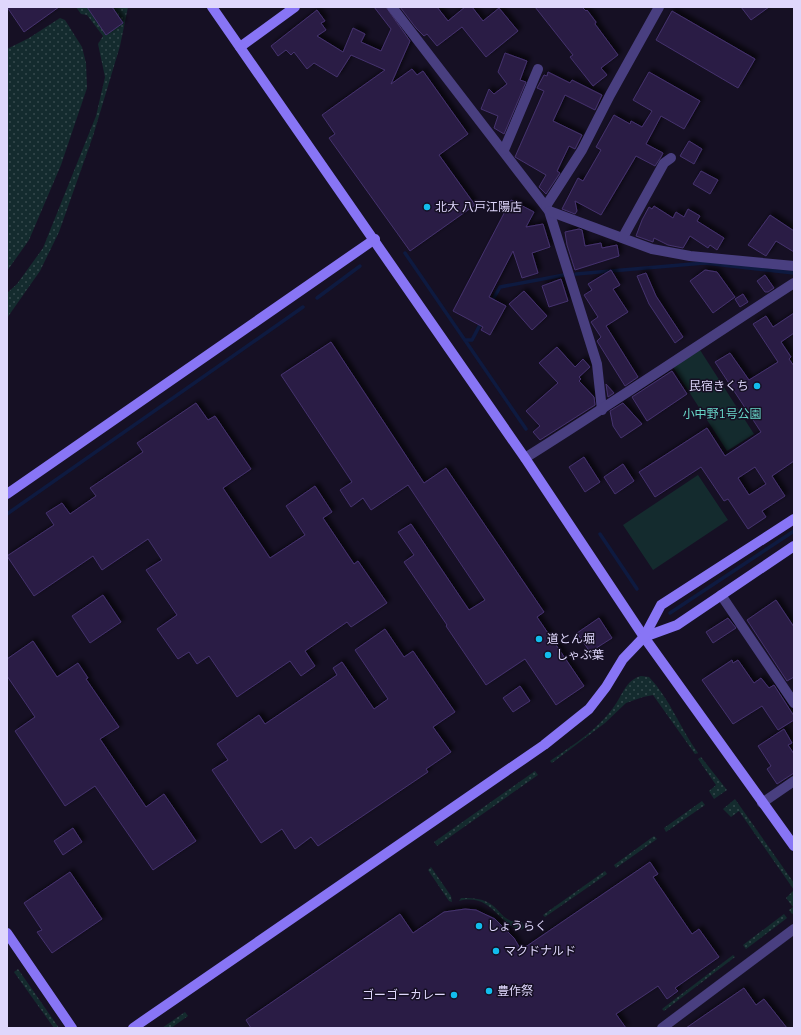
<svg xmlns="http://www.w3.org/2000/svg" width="801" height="1035" font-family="'Nunito Sans','Noto Sans JP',sans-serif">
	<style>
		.grass { fill: url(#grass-dots) }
		.green { fill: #142b2e }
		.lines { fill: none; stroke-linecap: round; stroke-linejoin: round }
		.stream { stroke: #0e1a40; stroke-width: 3.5 }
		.building { fill: #2a1e44; stroke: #45326e; fill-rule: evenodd; filter: url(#shadow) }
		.street { stroke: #493f80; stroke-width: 10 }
		.secondary { stroke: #8875f5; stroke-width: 10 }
		.poi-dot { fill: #12bded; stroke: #161024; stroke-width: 1.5 }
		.labels { text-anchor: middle; stroke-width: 3; stroke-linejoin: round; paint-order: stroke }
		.poi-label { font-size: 12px; fill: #dfd7fc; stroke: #161024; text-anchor: start }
		.park-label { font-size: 12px; fill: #68d7c9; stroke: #161024 }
	</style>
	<defs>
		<pattern id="grass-dots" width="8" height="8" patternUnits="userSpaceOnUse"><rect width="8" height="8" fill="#142b2e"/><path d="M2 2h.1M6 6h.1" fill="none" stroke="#36494d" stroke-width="1.8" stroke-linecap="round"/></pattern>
		<filter id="shadow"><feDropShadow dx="3.5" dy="-3.5" stdDeviation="2" flood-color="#0009"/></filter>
	</defs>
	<rect width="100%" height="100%" fill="#161024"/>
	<g class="grass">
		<path d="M76,7H128L120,46L93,136L59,232L40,271L7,318V293L17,284L43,248L96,116L105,77L98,44L103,36L87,15L81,14Z"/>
		<path d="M60,18L65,20L82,47L86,63L87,88L61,165L29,240L7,271V49L29,38Z"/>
		<path d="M641,676L649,677C670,699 680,728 698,753L695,754L653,695L643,697L626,703L605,723L552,763L550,761C573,745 602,727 617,702C624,691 627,680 641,676Z"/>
		<path d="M701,757L727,790L714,799L709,791L716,785L698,759Z"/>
		<path d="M535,771L538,775L437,846L434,842Z"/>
		<path d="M735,799L794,883V913L792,914L789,910L793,907L786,898L794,890L739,811L731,817L723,809Z"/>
		<path d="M702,801L705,805L666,832L664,828Z"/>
		<path d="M654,836L657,839L616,868L614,865Z"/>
		<path d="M431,867L451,896L452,902L449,901L428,870Z"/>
		<path d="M605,871L607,874L545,917L543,915Z"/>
		<path d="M461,898C471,898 480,898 489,903C499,908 507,927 520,920L525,928L520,930C496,922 491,893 459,901Z"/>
		<path d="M784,914L787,918L746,949L743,945Z"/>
		<path d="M733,955L735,957L664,1011L662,1009Z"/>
		<path d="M18,969L59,1028H54L14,972Z"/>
		<path d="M185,1012L188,1016L171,1028H162Z"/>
	</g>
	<g class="green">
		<path d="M700,350L754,434L727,451L673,367Z"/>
		<path d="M698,475L728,520L653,570L623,525Z"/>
	</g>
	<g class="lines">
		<g class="stream">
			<path d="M405,253L526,429"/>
			<path d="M576,274L704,263L794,273"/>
			<path d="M317,298L360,266"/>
			<path d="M491,303L500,287L564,275"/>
			<path d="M465,340H472L482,321"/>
			<path d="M7,514L303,307"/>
			<path d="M600,534L637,589"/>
			<path d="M670,613L794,531"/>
		</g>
	</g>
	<g class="building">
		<path d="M7,7H59L24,32Z"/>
		<path d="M87,7H112L123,23L106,35Z"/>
		<path d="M374,7H386L410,41L391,84L412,69L417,75L423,71L468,134L439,155L475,205L410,251L329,138L335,134L322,115L385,70L351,55L337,77L314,63L307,69L294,52L291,55L286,50L278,56L271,46L317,10L325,21L321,23L326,30L317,36L343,52L353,28L365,34L361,42L381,51L391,29Z"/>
		<path d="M400,7H437L448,21L465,7H472L483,21L499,8L518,31L486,57L462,27L437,46L427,34L424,36L416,28Z"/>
		<path d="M535,7H582L586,11L587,10L596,22L595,24L618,55L601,68L607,75L593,86L570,57L573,55Z"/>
		<path d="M741,7H769L751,20Z"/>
		<path d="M672,11L755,59L738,88L656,40Z"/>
		<path d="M505,53L527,61L520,80L526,82L504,134L494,128L498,116L481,109L489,89L494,94L507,84L498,72Z"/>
		<path d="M548,72L570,83L572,80L602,95L595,110L565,95L553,121L582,135L575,149L569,146L557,171L560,173L546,194L539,187L546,175L515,157L544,91L537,88L544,75L547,76Z"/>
		<path d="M649,72L700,101L684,129L661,116L646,144L663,153L661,157L655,166L636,156L601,215L575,201L577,211L575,214L562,209L578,178L583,181L601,150L596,147L614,115L630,124L631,121L642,127L652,111L633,100Z"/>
		<path d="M689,141L702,149L694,164L680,156Z"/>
		<path d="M701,171L718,180L710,194L693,184Z"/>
		<path d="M511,200L534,212L526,227L543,224L550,247L532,253L538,273L522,278L513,251L489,297L506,306L490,335L481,330L483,327L453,311Z"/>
		<path d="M654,206L673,218L676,212L684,217L688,209L700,216L697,221L724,238L717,250L710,245L708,248L690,236L683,248L668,245L654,238L653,242L636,236L642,220L649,207L652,209Z"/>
		<path d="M770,215L794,231V252L776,241L766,256L748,245Z"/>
		<path d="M579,229L582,230L585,246L601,243L602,248L617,245L619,256L575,270L567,245L565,232Z"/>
		<path d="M611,270L620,285L613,289L628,312L606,326L638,377L625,386L597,341L601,337L591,322L598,317L584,295L592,290L588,284Z"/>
		<path d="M705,270L717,272L735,297L713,313L690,281Z"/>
		<path d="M646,273L656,296L683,337L675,343L649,304L637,276Z"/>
		<path d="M765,275L774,288L768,292H765L757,281Z"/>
		<path d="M561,279L568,301L549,307L542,286Z"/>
		<path d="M524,291L547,316L532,330L509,304Z"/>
		<path d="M743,294L748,302L740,307L735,299Z"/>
		<path d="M794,313V333L781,342L791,357L789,359L794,366V461L772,476L785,496L762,511L766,517L748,529L728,499L724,501L701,467L655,497L639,472L707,428L725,456L761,432L715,362L730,353L749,380L778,362L753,324L766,316L773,327ZM755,467L766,484L749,495L738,478Z"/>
		<path d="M331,342L424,483L446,468L544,612L537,617L584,686L556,705L525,659L486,685L446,626L447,625L404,562L414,555L398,532L411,524L469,610L485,600L408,485L371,510L363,498L351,507L340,490L352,482L281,375Z"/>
		<path d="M557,347L575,367L583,359L590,367L579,377L581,379L579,381L594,397L595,405L540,440L533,432L540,426L526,411L558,383L539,363Z"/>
		<path d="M672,371L687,394L647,421L632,397Z"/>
		<path d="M606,384L614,393L608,397L607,391Z"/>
		<path d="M196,403L208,420L215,416L251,469L223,488L270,558L305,535L286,506L315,486L332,512L323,518L354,564L358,561L387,603L351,627L347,622L305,651L315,666L301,676L290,661L237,697L209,656L197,664L189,652L178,659L157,629L177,615L146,570L162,560L148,539L102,570L93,556L34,596L7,556L54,525L46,513L62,503L70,514L96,496L90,488L143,452L137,443Z"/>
		<path d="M623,403L642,424L621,438L613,426L610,411Z"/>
		<path d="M584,457L600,482L585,492L569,467Z"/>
		<path d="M623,464L634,481L615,494L604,477Z"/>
		<path d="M103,595L121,622L90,643L72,616Z"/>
		<path d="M776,600L794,627V677L787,681L747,620Z"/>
		<path d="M599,618L612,638L590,652L577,633Z"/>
		<path d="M728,618L736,628L713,643L706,632Z"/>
		<path d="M385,629L404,657L413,651L455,712L433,727L451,752L426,769L428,772L318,846L311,837L295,849L282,829L261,843L212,770L228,760L217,744L259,715L265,724L337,675L333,668L342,662L374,709L388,699L355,650Z"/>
		<path d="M33,641L57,677L78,663L88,678L86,679L119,727L100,739L146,807L164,794L196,841L153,870L95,786L65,806L15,731L35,717L7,676V659Z"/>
		<path d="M732,660L733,663L738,660L754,683L761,678L769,688L774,685L794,716V720L778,730L762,706L733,724L702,680Z"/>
		<path d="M520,686L530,701L513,712L503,698Z"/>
		<path d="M784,729L792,743L788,745L794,754V773L777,784L767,769L771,766L758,746Z"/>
		<path d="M73,828L82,842L63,855L54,841Z"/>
		<path d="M650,862L658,874L653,877L692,934L699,929L719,957L675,988L678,991L667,999L658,986L616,1014L626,1028H251L246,1020L400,914L413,933L444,912L465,909L476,910L495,919L514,938L521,950Z"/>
		<path d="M70,872L102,919L52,953L37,932L42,930L24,903Z"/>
		<path d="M744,988L756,1005L764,999L787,1028H686Z"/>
	</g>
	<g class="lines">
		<g class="street">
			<path d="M392,7L549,211L597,364L602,410"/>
			<path d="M504,150L538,69"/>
			<path d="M546,206L582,150L610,95L659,7"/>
			<path d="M549,211L652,249L690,256L794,266"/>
			<path d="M623,237L664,163L671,158"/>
			<path d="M525,458C616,401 704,341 794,283"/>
			<path d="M721,595L794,703"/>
			<path d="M762,803L794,781"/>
			<path d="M662,1028L794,929"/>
		</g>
		<g class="secondary">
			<path d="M212,7L525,458L644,637L794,846"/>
			<path d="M240,47L295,7"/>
			<path d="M7,494L375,239"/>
			<path d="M644,637L677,625L794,546"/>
			<path d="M7,933L72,1028"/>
			<path d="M133,1028L544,745L589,709L606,687L623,659L644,637L661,605L794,519"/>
		</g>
	</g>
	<g class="poi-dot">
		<circle cx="427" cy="207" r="4"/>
		<circle cx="757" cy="386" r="4"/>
		<circle cx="539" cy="639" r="4"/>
		<circle cx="548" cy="655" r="4"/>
		<circle cx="479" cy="926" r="4"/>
		<circle cx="496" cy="951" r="4"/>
		<circle cx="489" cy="991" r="4"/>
		<circle cx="454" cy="995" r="4"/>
	</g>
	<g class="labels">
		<g class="poi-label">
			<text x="435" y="211">北大 八戸江陽店</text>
			<text x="749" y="390" text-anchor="end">民宿きくち</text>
			<text x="547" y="643">道とん堀</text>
			<text x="556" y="659">しゃぶ葉</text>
			<text x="487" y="930">しょうらく</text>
			<text x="504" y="955">マクドナルド</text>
			<text x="497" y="995">豊作祭</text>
			<text x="446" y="999" text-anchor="end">ゴーゴーカレー</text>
		</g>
		<g class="park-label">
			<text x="722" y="418">小中野1号公園</text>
		</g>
	</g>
	<rect width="801" height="1035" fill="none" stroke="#dfd7fc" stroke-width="16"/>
</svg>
